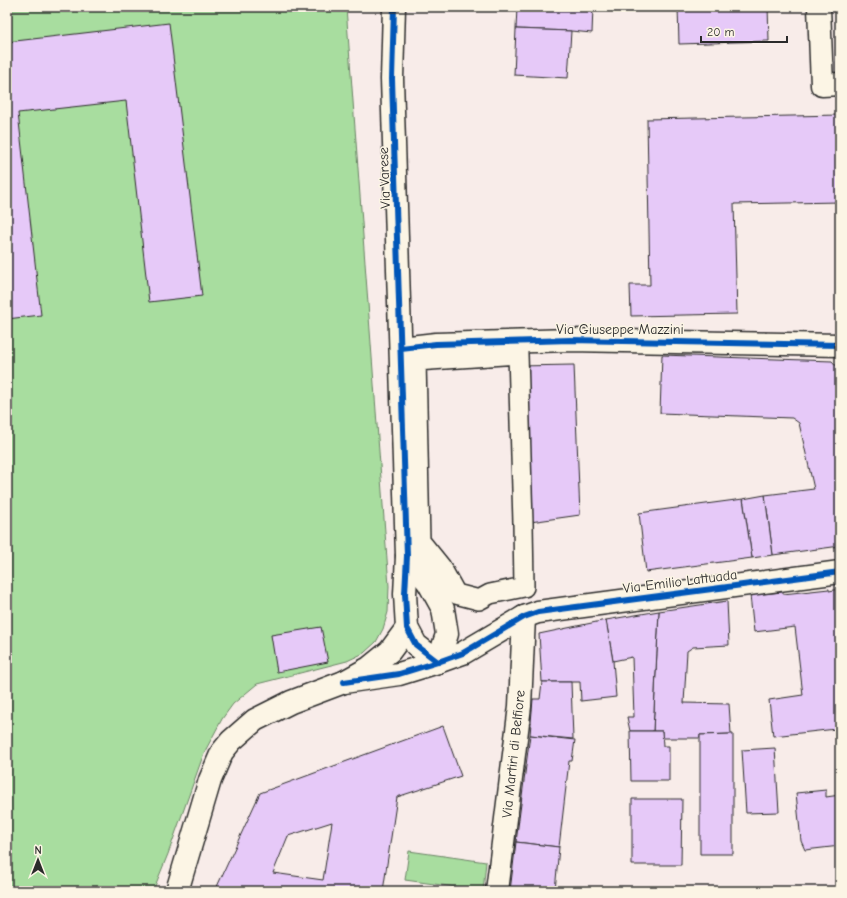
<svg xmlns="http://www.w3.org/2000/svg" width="847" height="898" font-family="'Comic Neue',sans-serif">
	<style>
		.green { fill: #a8dd9f; stroke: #6a8465 }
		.building { fill: #e6c9f8; stroke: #2b2b2b; fill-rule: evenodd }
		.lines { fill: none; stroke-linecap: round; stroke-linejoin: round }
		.pedestrian-casing { stroke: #2b2b2b; stroke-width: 22 }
		.minor-casing { stroke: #2b2b2b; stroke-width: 25 }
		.tertiary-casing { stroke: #2b2b2b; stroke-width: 25 }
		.pedestrian { stroke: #fcf5e5; stroke-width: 19 }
		.minor { stroke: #fcf5e5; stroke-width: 22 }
		.tertiary { stroke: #fcf5e5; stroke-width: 22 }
		.cycleway-casing { stroke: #fcf5e5; stroke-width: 8 }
		.cycleway { stroke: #0057b8; stroke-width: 6 }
		.labels { text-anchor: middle; stroke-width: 3; stroke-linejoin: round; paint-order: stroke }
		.street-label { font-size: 14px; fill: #2b2b2b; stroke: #fcf5e5 }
	</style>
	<rect width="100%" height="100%" fill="#f8ece9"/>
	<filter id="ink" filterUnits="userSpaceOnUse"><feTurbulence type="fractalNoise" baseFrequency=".025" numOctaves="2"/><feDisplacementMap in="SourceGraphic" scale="8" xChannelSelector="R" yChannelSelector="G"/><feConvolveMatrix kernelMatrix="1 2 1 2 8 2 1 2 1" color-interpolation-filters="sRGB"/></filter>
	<g filter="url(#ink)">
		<g class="green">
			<path d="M7,7H346L389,586L388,612L383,629L376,642L364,653L347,661L257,684L233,704L222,719L204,753L168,854L153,891H7Z"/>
			<path d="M409,851L486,862L483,891H456V887L405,880Z"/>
		</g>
		<g class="building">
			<path d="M517,7H593L592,33L571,31L516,29Z"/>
			<path d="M678,7H768L769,41L679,44Z"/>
			<path d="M169,23L202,296L149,302L126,101L18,113L41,315L7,319V42Z"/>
			<path d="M516,29L571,31L568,78L514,75Z"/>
			<path d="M840,115V202L734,204L737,314L631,316L630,285H650L647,119Z"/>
			<path d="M662,355L832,361L840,370V546L773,555L765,495L814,489L799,423L792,418L660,413Z"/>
			<path d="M574,365L580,515L523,523L518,366Z"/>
			<path d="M765,495L773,555L752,558L743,499Z"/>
			<path d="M743,499L752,558L646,572L639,513Z"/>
			<path d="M829,589V591L840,589V748H838L836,729L773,736L769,700L803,695L795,627L754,632L750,595L783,592V594Z"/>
			<path d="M727,601L729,645L693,647L687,651L684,703L729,704L731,734L700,735V738H662V731H653L659,611Z"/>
			<path d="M659,611L653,731H630L627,717H634L632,657L613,661L606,620Z"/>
			<path d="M606,620L613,661L616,697L581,701L580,682H542L539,634Z"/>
			<path d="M321,627L328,662L277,672L271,635Z"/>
			<path d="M542,682H571L573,739L530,735L533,699H540Z"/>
			<path d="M443,726L461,776L397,797L383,891H215L260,793ZM332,822L323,880L273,873L288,836Z"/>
			<path d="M630,731H662L663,746H669V781H631Z"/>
			<path d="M731,734H733V854H700V735Z"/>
			<path d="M530,735L575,740L572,761H569L559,847L516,842Z"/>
			<path d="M775,748L779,812L746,813L742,750Z"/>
			<path d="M826,790V797L840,795V846L805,850L801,841L796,793Z"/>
			<path d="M632,799H682L681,865H632Z"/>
			<path d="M516,842L559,847L555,891H510Z"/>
		</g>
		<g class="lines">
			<defs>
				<path id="pedestrian" d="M518,354L523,523L524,587L490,594L479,600L456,594L441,567L420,541L416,361Z"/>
				<g id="minor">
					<path d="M819,7L822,85L840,84"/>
					<path d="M497,891L520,706L524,617"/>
				</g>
				<g id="tertiary">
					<path d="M394,7L392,79L407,556L405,594L407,628L416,645L438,662"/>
					<path d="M401,348L436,344L570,340L840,345"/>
					<path d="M407,556L428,582L443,609L447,634L438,662"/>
					<path d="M344,682L399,674L438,662L463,653L524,617L538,612L840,572"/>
					<path d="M177,891L210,780L222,752L231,741L255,720L291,702L344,682L369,668L390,651L407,628"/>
				</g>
			</defs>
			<use href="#pedestrian" class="pedestrian-casing"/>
			<use href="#minor" class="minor-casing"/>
			<use href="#tertiary" class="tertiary-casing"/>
			<use href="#pedestrian" class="pedestrian"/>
			<use href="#minor" class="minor"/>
			<use href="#tertiary" class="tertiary"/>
			<defs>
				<g id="cycleway">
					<path d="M394,7L392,79L407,556L405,594L407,628L416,645L438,662"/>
					<path d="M401,348L436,344L570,340L840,345"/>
					<path d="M344,682L399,674L438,662L463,653L524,617L538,612L840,572"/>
				</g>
			</defs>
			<use href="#cycleway" class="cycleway-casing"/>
			<use href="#cycleway" class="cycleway"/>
		</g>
	</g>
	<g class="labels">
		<g class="street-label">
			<text transform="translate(384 178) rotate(-92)" y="5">Via Varese</text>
			<text x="620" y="334">Via Giuseppe Mazzini</text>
			<text transform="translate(680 581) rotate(-7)" y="5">Via Emilio Lattuada</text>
			<text transform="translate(513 754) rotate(-84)" y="5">Via Martiri di Belfiore</text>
		</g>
	</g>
	<rect width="847" height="898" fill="none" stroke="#fcf5e5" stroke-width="24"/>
	<rect x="12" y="12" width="823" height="874" fill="none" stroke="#2b2b2b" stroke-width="1.5" filter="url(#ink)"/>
	<g transform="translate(38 860)" stroke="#fcf5e5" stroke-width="3" paint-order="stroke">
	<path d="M0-3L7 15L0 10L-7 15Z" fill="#2b2b2b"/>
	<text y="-6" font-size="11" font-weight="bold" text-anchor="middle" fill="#2b2b2b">N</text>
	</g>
	<path d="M701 36v6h86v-6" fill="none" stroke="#2b2b2b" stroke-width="2"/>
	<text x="707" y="36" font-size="12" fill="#2b2b2b" stroke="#fcf5e5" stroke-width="3" paint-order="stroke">20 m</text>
</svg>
